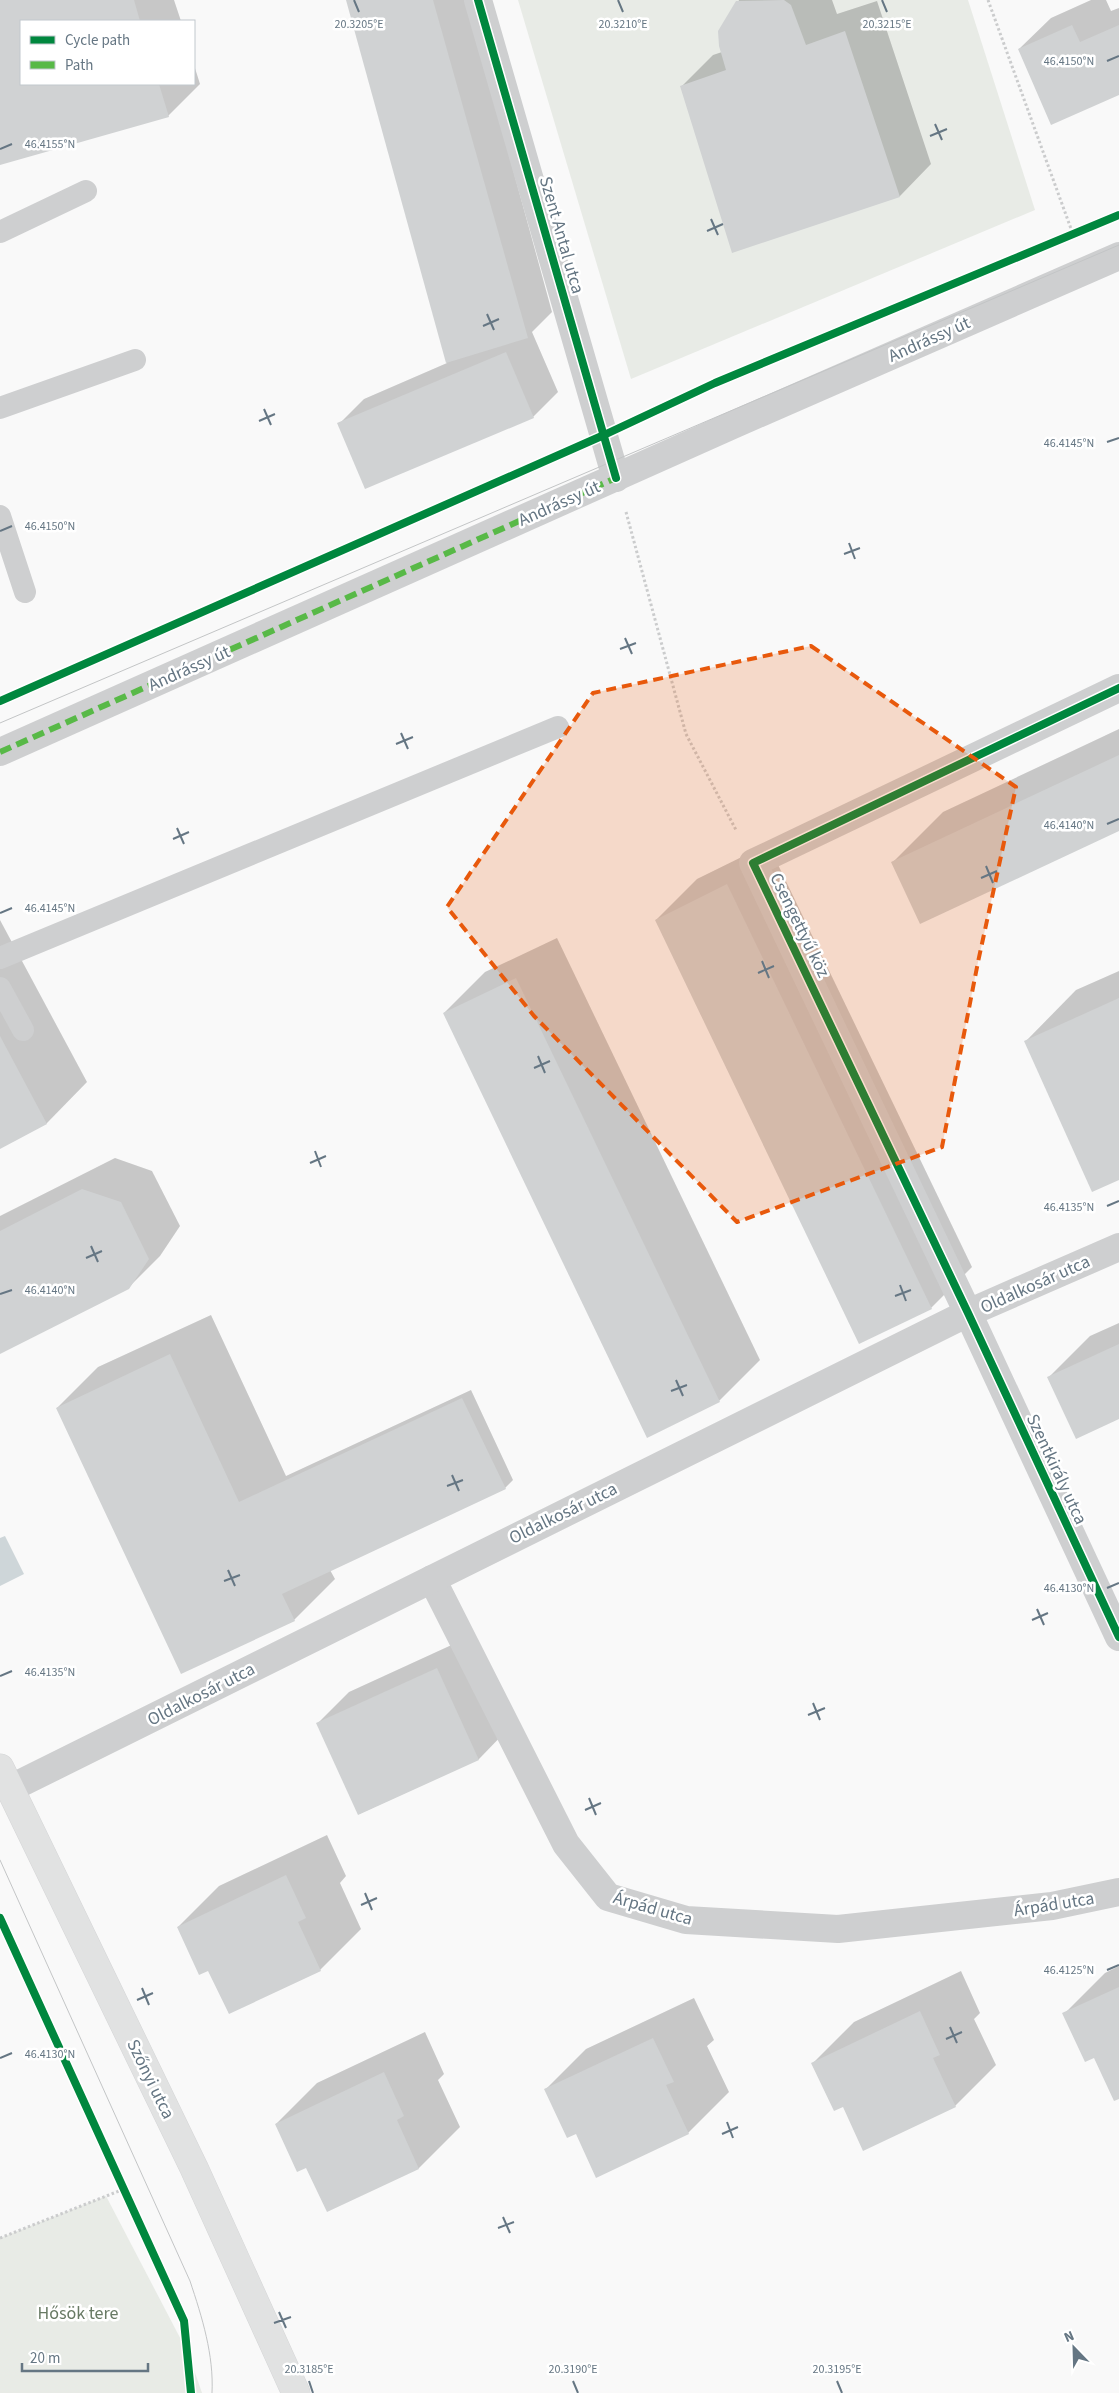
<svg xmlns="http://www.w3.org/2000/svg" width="1119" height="2393" font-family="'Source Sans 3',sans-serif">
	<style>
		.green { fill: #e8ebe6 }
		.water { fill: #ced6d9 }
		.shadow { fill: #0003 }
		.building { fill: #d0d2d3 }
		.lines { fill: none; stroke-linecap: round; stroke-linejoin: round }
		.secondary-casing { stroke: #d5d6d7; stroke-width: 29 }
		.path { stroke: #cbcccd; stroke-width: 3; stroke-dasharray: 2.5 2.5; stroke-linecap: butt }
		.lane { stroke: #cecfd0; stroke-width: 22 }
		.street { stroke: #cecfd0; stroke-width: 28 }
		.secondary { stroke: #e1e2e2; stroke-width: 28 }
		.tram { stroke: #c3c5c6; stroke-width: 1 }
		.quiet { stroke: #58b947; stroke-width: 6; stroke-dasharray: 12 6; stroke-linecap: butt }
		.cycleway-casing { stroke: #fff; stroke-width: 11 }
		.cycleway { stroke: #00873e; stroke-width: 8 }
		.marked { fill: #e8590c; fill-opacity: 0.2; stroke: #e8590c; stroke-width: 4; stroke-dasharray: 10 6; stroke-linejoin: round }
		.ticks { fill: none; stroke: #657683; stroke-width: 2 }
		.labels { text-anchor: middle; stroke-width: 5; stroke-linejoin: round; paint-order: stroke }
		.street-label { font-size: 18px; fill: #657683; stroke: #fff }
		.park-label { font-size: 18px; fill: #687a64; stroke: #fff }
		.ticks-label { font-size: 12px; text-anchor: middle; fill: #657683; stroke: #fff; stroke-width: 5; stroke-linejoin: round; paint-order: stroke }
	</style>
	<rect width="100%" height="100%" fill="#f9f9f9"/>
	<g class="green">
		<path d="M518,0H968L1035,210L631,379Z"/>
		<path d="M106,2196L189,2355L202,2393H0V2238Z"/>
	</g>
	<path class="water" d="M5,1536L24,1574L0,1586V1538Z"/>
	<g class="shadow">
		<path d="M0,0H174L181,21H21V84H194V65L200,84L168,116L0,164Z"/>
		<path d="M347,0H473L494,100L552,312L532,332L558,392L533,417L339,424L364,399L447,363Z"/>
		<path d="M739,0H832L837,14L877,1L931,164L900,196L733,251L681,87L713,55L722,52Z"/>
		<path d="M1091,0H1106L1111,11L1119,8V94L1019,49L1051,18Z"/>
		<path d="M1119,729V830L893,862L943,812Z"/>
		<path d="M768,844L972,1267L931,1308L656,920L697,879Z"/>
		<path d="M0,920L87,1082L47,1123L0,1148Z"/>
		<path d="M557,938L760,1360L719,1401L444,1013L485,972Z"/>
		<path d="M1119,971V1179L1026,1041L1076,990Z"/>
		<path d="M115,1158L152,1171L180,1226L160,1256L128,1288L0,1353V1216Z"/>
		<path d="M211,1315L286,1476L471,1390L513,1480L505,1488L330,1570L335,1579L294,1620L57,1408L98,1367Z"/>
		<path d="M1119,1323V1417L1049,1377L1090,1336Z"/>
		<path d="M469,1637L510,1727L479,1759L359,1814L318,1723L349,1692Z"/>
		<path d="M327,1835L346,1876L340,1883L361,1929L320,1970L229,2013L209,1969L178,1927L219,1886Z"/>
		<path d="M1119,1966V2098L1095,2056L1064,2014L1105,1973Z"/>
		<path d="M961,1971L980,2013L974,2019L996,2065L955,2106L843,2105L813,2063L854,2022Z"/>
		<path d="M694,1998L714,2040L707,2046L729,2092L688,2133L576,2132L546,2089L586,2049Z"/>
		<path d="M425,2032L444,2074L438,2080L460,2127L419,2168L327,2210L307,2166L276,2124L317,2083Z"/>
	</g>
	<g class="building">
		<path d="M0,0H134L140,21H21V84H159L169,117L0,165Z"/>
		<path d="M346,0H433L528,338L446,363Z"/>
		<path d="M784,0L791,5L806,45L845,31L900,197L732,253L680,86L726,70L719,46L718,31L736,1Z"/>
		<path d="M1072,25L1080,42L1119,25V95L1051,125L1018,49Z"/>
		<path d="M506,352L534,418L365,489L337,423Z"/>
		<path d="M1119,755V831L920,924L891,862Z"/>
		<path d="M727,884L932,1309L859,1344L655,920Z"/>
		<path d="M516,978L720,1402L647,1438L443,1013Z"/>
		<path d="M1119,998V1180L1092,1192L1024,1041Z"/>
		<path d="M0,1036L47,1124L0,1149Z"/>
		<path d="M82,1189L121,1202L149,1259L129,1289L0,1354V1231Z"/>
		<path d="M1119,1344V1419L1076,1439L1047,1377Z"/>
		<path d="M170,1354L239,1502L462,1398L506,1489L282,1594L295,1621L181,1674L56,1408Z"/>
		<path d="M437,1668L479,1760L358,1815L316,1723Z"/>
		<path d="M286,1875L306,1918L298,1922L321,1971L229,2014L208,1971L199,1975L177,1927Z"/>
		<path d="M1119,1987V2099L1114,2101L1094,2058L1085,2062L1062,2013Z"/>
		<path d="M920,2011L940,2055L933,2058L956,2107L863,2151L843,2107L834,2111L811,2063Z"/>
		<path d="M653,2038L674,2082L666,2085L689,2134L596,2178L576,2134L567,2138L544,2089Z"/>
		<path d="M384,2072L404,2116L397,2120L419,2169L327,2212L306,2168L297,2172L275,2124Z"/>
	</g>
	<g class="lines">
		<defs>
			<path id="secondary" d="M0,1768L194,2168L296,2393"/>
		</defs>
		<use href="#secondary" class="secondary-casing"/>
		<g class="path">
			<path d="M988,0L1074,237"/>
			<path d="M626,512L686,734L736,830"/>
			<path d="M0,2238L124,2189"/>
		</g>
		<g class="lane">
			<path d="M0,232L86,191"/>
			<path d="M0,408L135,360"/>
			<path d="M0,516L25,592"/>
			<path d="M0,958L558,727"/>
			<path d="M0,988L23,1030"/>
		</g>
		<g class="street">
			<path d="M478,0L616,478"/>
			<path d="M1119,688L753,863L968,1313L1119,1637"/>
			<path d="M0,752L735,424L1119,256"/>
			<path d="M432,1579L566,1844L608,1897L686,1920L838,1929L1052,1906L1119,1892"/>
			<path d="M11,1788L968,1313L1119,1247"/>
		</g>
		<use href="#secondary" class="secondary"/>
		<g class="tram">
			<path d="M0,723L1119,245"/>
			<path d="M0,1860L190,2281C202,2317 214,2355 212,2393"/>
		</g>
		<path class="quiet" d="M0,752L616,478"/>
		<defs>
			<g id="cycleway">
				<path d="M478,0L616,478"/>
				<path d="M1119,688L753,863L968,1313L1119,1637"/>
				<path d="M0,701L604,435L715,383L1119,215"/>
				<path d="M0,1918L184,2321L191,2393"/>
			</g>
		</defs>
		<use href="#cycleway" class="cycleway-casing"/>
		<use href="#cycleway" class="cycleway"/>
	</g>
	<path class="marked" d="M811,646L1016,787L978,962L942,1147L737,1222L534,1016L447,907L593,693Z"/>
	<path class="ticks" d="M354,0L359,12M618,0L623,12M882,0L887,12M1107,61L1119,56M935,124L942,140M930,136L947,129M0,149L12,144M711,219L718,235M707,231L723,224M487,314L494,330M483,326L499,319M264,409L271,425M259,421L275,414M1107,442L1119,438M0,531L12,526M849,543L855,559M844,554L860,548M625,638L632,654M620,649L636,643M401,733L408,749M396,744L413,737M1107,824L1119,819M177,828L184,844M173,839L189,832M986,866L993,883M981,878L997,871M0,913L12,908M762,961L769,978M758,973L774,966M538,1056L545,1073M534,1068L550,1061M315,1151L321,1167M310,1163L326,1156M1107,1206L1119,1201M91,1246L98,1262M86,1258L102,1251M900,1285L906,1301M0,1294L12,1290M895,1296L911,1290M676,1380L683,1396M671,1391L687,1385M452,1475L459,1491M447,1486L463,1480M228,1570L235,1586M224,1581L240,1575M1107,1588L1119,1583M1037,1609L1044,1625M1032,1620L1048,1613M0,1676L12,1671M813,1703L820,1720M808,1715L825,1708M589,1798L596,1815M585,1810L601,1803M365,1893L372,1910M361,1905L377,1898M1107,1970L1119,1965M142,1988L149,2005M137,2000L153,1993M950,2027L957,2043M946,2039L962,2032M0,2058L12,2053M727,2122L733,2138M722,2134L738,2127M503,2217L510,2233M498,2228L514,2222M279,2312L286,2328M274,2323L291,2317M309,2381L313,2393M573,2381L578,2393M837,2381L842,2393"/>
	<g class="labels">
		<g class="street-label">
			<text transform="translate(562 235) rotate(74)" y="6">Szent Antal utca</text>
			<text transform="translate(929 339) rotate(-24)" y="6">Andrássy út</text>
			<text transform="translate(559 503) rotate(-24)" y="6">Andrássy út</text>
			<text transform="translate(189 668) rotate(-24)" y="6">Andrássy út</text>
			<text transform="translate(800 925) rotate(64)" y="6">Csengettyű köz</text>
			<text transform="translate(1035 1284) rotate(-24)" y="6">Oldalkosár utca</text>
			<text transform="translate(1057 1469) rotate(65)" y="6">Szentkirály utca</text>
			<text transform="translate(563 1513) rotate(-26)" y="6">Oldalkosár utca</text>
			<text transform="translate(201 1694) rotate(-27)" y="6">Oldalkosár utca</text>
			<text transform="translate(1054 1904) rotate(-9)" y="6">Árpád utca</text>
			<text transform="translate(653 1908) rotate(16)" y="6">Árpád utca</text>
			<text transform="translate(151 2079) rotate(64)" y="6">Szőnyi utca</text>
		</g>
		<g class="park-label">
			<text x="78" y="2319">Hősök tere</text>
		</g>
	</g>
	<g class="ticks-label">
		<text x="359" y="28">20.3205°E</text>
		<text x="623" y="28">20.3210°E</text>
		<text x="887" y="28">20.3215°E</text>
		<text x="1069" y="65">46.4150°N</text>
		<text x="50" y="148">46.4155°N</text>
		<text x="1069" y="447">46.4145°N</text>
		<text x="50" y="530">46.4150°N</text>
		<text x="1069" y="829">46.4140°N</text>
		<text x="50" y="912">46.4145°N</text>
		<text x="1069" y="1211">46.4135°N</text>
		<text x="50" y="1294">46.4140°N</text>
		<text x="1069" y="1592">46.4130°N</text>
		<text x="50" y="1676">46.4135°N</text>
		<text x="1069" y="1974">46.4125°N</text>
		<text x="50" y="2058">46.4130°N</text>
		<text x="309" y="2373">20.3185°E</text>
		<text x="573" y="2373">20.3190°E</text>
		<text x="837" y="2373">20.3195°E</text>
	</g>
	<rect x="20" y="20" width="175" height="65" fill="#ffffff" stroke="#c1c8cd"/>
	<rect x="30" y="36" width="25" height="8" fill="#00873e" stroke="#c1c8cd"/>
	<text x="65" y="45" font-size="15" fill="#657683">Cycle path</text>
	<rect x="30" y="61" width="25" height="8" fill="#58b947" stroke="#c1c8cd"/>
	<text x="65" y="70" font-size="15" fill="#657683">Path</text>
	<g transform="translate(1074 2348) rotate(337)" stroke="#ffffff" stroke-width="4" paint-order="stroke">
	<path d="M0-4L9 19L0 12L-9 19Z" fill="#657683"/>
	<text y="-8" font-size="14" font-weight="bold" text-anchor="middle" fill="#657683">N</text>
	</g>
	<path d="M22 2363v8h126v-8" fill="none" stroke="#657683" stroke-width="2.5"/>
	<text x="30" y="2363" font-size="15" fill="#657683" stroke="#ffffff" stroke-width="4" paint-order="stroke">20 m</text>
</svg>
